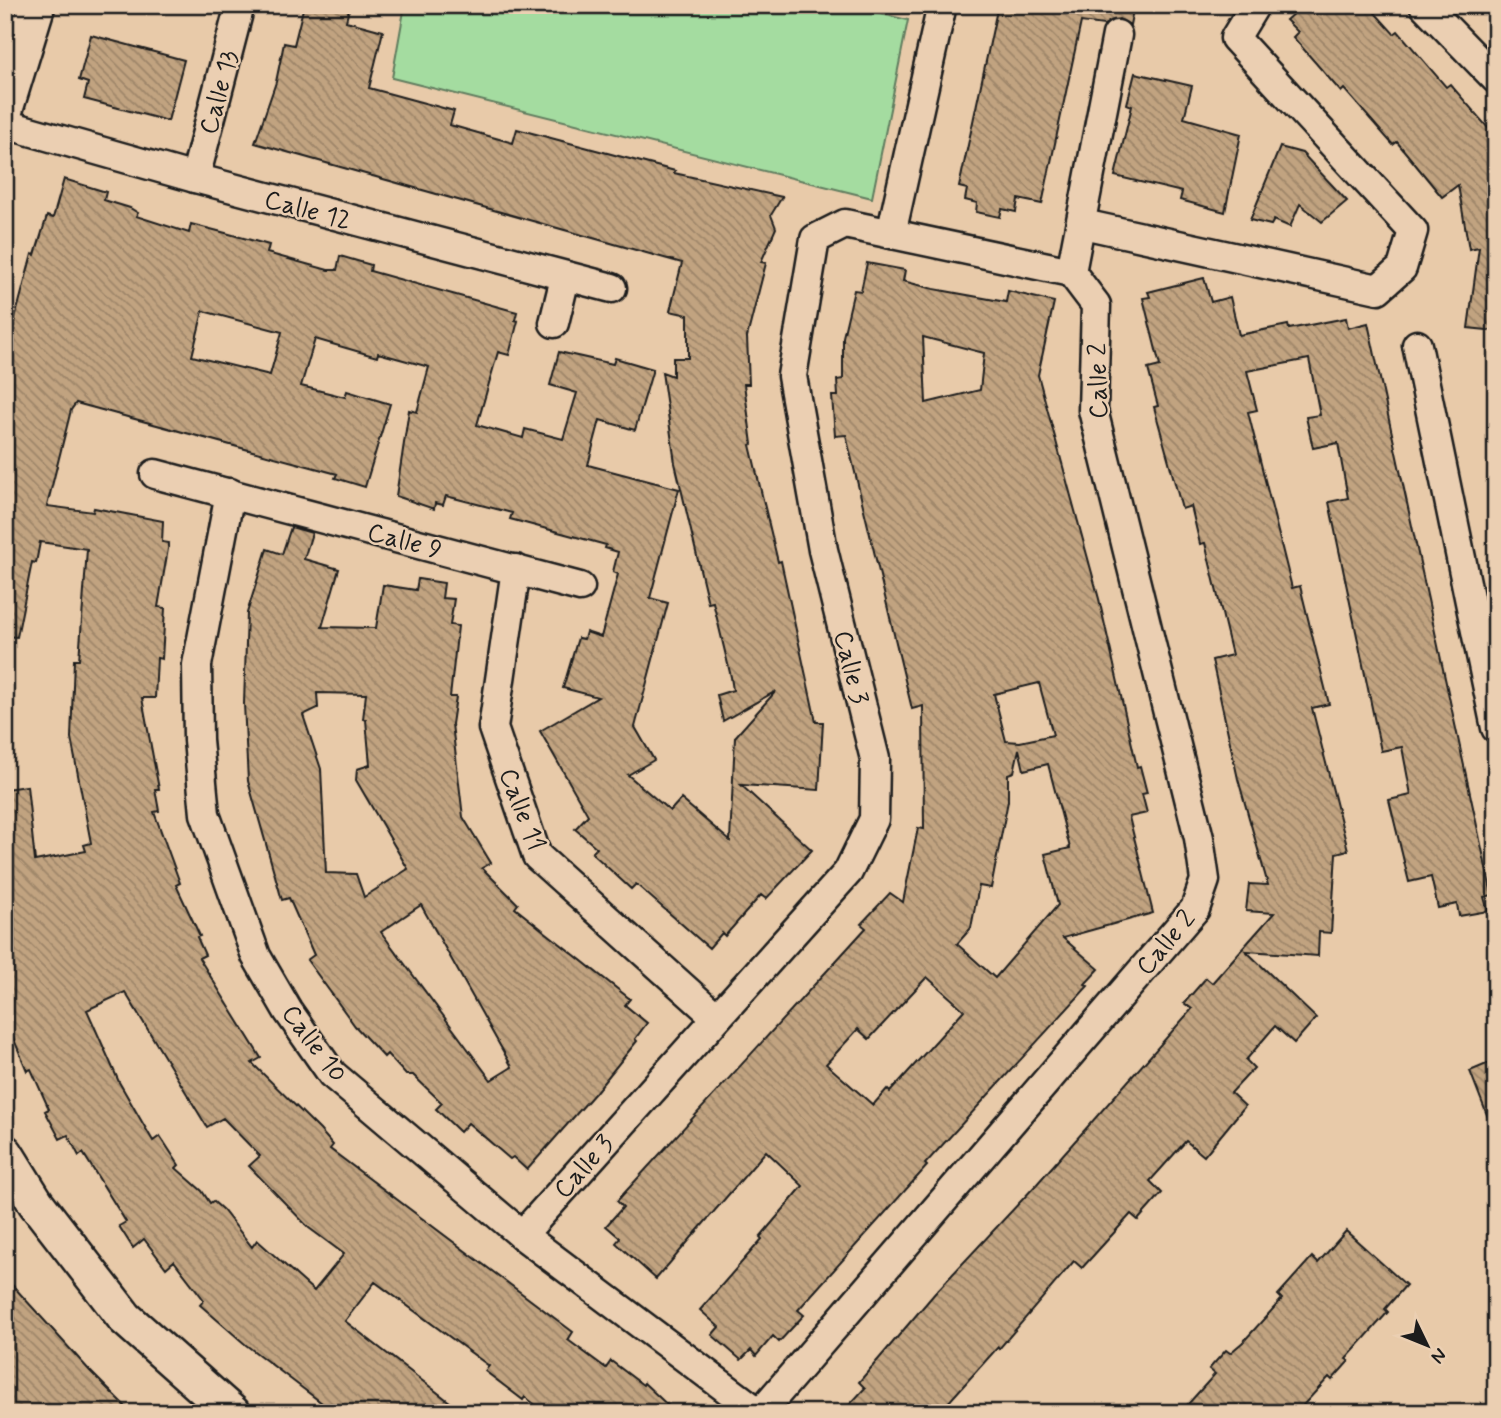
<svg xmlns="http://www.w3.org/2000/svg" width="1501" height="1418" font-family="Mynerve,sans-serif">
	<style>
		.park { fill: #a4dca0; stroke: #607c5e; stroke-width: 2 }
		.building { fill: url(#building-back-hatch); stroke: #1c1c1c; stroke-width: 2; fill-rule: evenodd }
		.lines { fill: none; stroke-linecap: round; stroke-linejoin: round }
		.minor-casing { stroke: #1c1c1c; stroke-width: 33 }
		.tertiary-casing { stroke: #1c1c1c; stroke-width: 40 }
		.minor { stroke: #ebcfb2; stroke-width: 28 }
		.tertiary { stroke: #ebcfb2; stroke-width: 35 }
		.labels { text-anchor: middle; stroke-width: 5; stroke-linejoin: round; paint-order: stroke }
		.street-label { font-size: 26px; fill: #1c1c1c; stroke: #ebcfb2 }
	</style>
	<defs>
		<pattern id="building-back-hatch" width="6" height="6" patternUnits="userSpaceOnUse" patternTransform="scale(1.75)"><rect width="6" height="6" fill="#c1a380"/><path d="M-1 5l2 2M0 0l6 6M5-1l2 2" fill="none" stroke="#9c8468"/></pattern>
	</defs>
	<rect width="100%" height="100%" fill="#e8caa9"/>
	<filter id="ink" filterUnits="userSpaceOnUse"><feTurbulence type="fractalNoise" baseFrequency=".0143" numOctaves="2"/><feDisplacementMap in="SourceGraphic" scale="14" xChannelSelector="R" yChannelSelector="G"/><feConvolveMatrix kernelMatrix="1 2 1 2 8 2 1 2 1" color-interpolation-filters="sRGB"/></filter>
	<g filter="url(#ink)">
		<path class="park" d="M405,5H841L908,20L872,198L392,78Z"/>
		<g class="building">
			<path d="M304,5H350L346,21L383,31L369,88L454,111L450,125L513,143L517,129L675,171L674,173L782,197L771,215L776,228L761,262L766,263L747,337L749,384H744L752,444L750,445L778,562L781,561L816,722H823L819,790L741,785L812,850L766,899L761,895L725,936L722,933L709,948L636,884L631,889L592,853L597,848L575,829L588,815L540,731L598,697L563,688L578,638L584,639L586,632L601,637L618,574L613,572L618,552L605,548L606,545L510,519L512,513L446,496L443,505L435,503L434,509L396,496L409,410L417,412L429,367L378,353L377,357L315,339L301,386L345,397L347,391L390,404L365,487L335,478L337,474L76,403L71,410L47,506L93,512L94,508L163,521L162,542L169,543L158,607L165,608L162,659L157,658L155,698H142L159,789H155L159,811L154,812L180,883L176,885L200,936L197,937L205,955L199,958L261,1058L252,1063L320,1130L333,1145L330,1149L573,1332L568,1340L606,1368L611,1361L643,1385L644,1383L676,1413H546L525,1397L523,1400L485,1371L489,1366L375,1282L345,1321L464,1413H335L246,1345L200,1305L204,1300L174,1261L166,1268L144,1239L133,1248L119,1226L126,1222L83,1153L79,1156L68,1135L60,1139L45,1111L49,1109L31,1069L27,1071L5,1018V789L27,786L35,861L86,851L84,845L91,843L71,738L74,660H79L87,549L40,542L36,563L32,562L17,637L5,636V384L12,360L5,356L32,254L35,255L47,216L53,218L64,179L106,192L104,200L130,208L138,213L136,216L189,233L191,224L222,232L269,245L267,253L328,270H337L340,256L371,265L370,271L517,312L515,320L518,321L509,355L498,352L477,425L523,438L525,429L563,439L577,393L550,385L559,352L613,364L615,358L653,369L635,430L600,420L588,465L679,489L650,598L668,603L635,727L654,760L628,775L670,811L681,799L730,841L735,737L776,691L723,721L717,695L733,690L731,677L713,602L708,603L675,463L662,372L673,376V358H688V315L670,311L682,263L255,143L276,82L284,43L294,45ZM203,311L282,332L270,375L192,356ZM125,992L207,1127L223,1118L260,1156L249,1166L309,1228L344,1254L314,1291L257,1240L252,1247L223,1210L213,1201L210,1203L202,1191L176,1168L179,1165L160,1136L153,1141L119,1082L87,1010Z"/>
			<path d="M998,5H1134L1130,25L1119,19L1104,25L1081,22L1042,204L1018,199L1016,212L1002,209L1000,217L976,212L977,203L965,200L967,189L959,187Z"/>
			<path d="M1303,5H1368L1394,34L1398,31L1446,87L1450,84L1496,137V331L1468,328L1479,247L1469,249L1458,185L1442,197L1397,142L1393,145L1344,89L1341,92L1293,37L1298,32L1286,20Z"/>
			<path d="M91,35L184,60L168,121L84,99L88,83L79,80Z"/>
			<path d="M1135,73L1192,86L1184,118L1241,134L1225,212L1180,200L1182,192L1115,176L1132,106L1127,104Z"/>
			<path d="M1280,147L1302,153L1347,201L1322,222L1300,204L1290,227L1274,220L1271,225L1250,220Z"/>
			<path d="M867,263L905,270L903,281L934,289L1006,302L1008,291L1054,302L1038,375L1099,599L1137,767L1140,766L1147,793L1142,794L1147,813L1129,817L1153,913L1063,938L1099,969L1085,984L1088,986L925,1164L927,1166L798,1310L804,1315L779,1342L773,1336L756,1356L751,1350L741,1360L712,1335L719,1327L700,1310L762,1239L760,1237L803,1186L766,1151L656,1279L616,1243L620,1238L606,1226L623,1207L617,1201L846,950L866,928L861,924L890,893L903,902L918,828L924,829L923,706L912,709L846,435L835,436L832,396H838L837,380L843,379V337L854,290L861,291ZM923,337L984,353L980,390L926,403ZM1039,683L1053,735L1020,742L1006,741L994,694ZM1019,749L1024,770L1048,764L1070,848L1045,854L1058,905L995,978L957,944L971,928L979,886L991,888L1008,801V774L1014,772ZM927,977L964,1010L890,1092L887,1089L873,1105L826,1064L858,1029L869,1039Z"/>
			<path d="M1204,278L1211,302L1230,297L1239,335L1288,325L1289,329L1346,318L1348,328L1368,323L1492,895L1484,897L1488,911L1459,916L1457,904L1438,908L1431,877L1409,882L1389,800L1411,795L1402,747L1381,751L1329,502L1348,498L1338,443L1313,448L1306,417L1320,415L1309,359L1247,371L1257,410L1248,412L1292,588L1300,586L1329,704L1312,708L1348,850L1336,853L1331,933L1319,932L1318,956L1246,951L1316,1018L1294,1043L1275,1026L1246,1060L1254,1068L1231,1093L1245,1106L1204,1156L1186,1141L1150,1181L1162,1193L1138,1220L1131,1214L1082,1268L1074,1261L999,1349L998,1347L939,1413H842L865,1388L859,1382L936,1292L1036,1185L1192,1009L1184,1003L1206,978L1212,983L1274,913L1246,911L1249,884L1268,885L1238,779L1212,660L1232,655L1205,543L1200,544L1191,506L1182,509L1154,407L1158,406L1148,369L1160,366L1143,298L1150,297L1148,292Z"/>
			<path d="M291,527L312,533L304,559L339,569L322,627L376,628L383,585L416,590L418,579L444,583L442,598L454,599L450,625L458,626L450,697H456L452,724L463,817L491,863L482,868L518,904L515,908L630,999L625,1005L647,1023L635,1039L637,1041L595,1093L527,1170L513,1157L510,1159L468,1123L460,1132L436,1109L442,1103L413,1075H406L387,1054L384,1057L355,1026L307,960L314,955L289,898L282,900L248,781L244,704L247,613L267,549L282,554ZM317,693L366,694L363,719L366,720L370,765L357,769L356,780L408,869L364,897L356,874L326,873L321,769L303,715L318,708ZM421,905L512,1067L491,1080L381,932Z"/>
			<path d="M1496,1060V1133H1494L1470,1071Z"/>
			<path d="M1346,1231L1406,1285L1385,1309L1388,1312L1346,1359L1349,1361L1332,1380L1329,1377L1296,1413H1180L1215,1374L1209,1369L1226,1350L1230,1353L1243,1342L1282,1299L1278,1295L1312,1257L1318,1263Z"/>
			<path d="M5,1277L90,1371L132,1413H13L5,1404Z"/>
		</g>
		<g class="lines">
			<defs>
				<g id="minor">
					<path d="M1424,5L1496,79"/>
					<path d="M5,124L195,178L612,288"/>
					<path d="M195,178L240,5"/>
					<path d="M1083,224L1378,289L1402,268L1413,231L1235,38L1255,5"/>
					<path d="M891,234L942,5"/>
					<path d="M1071,272L1117,35"/>
					<path d="M554,323L565,278"/>
					<path d="M1417,345L1496,728"/>
					<path d="M155,474L580,587"/>
					<path d="M230,493L197,665L198,740L205,814L256,956L288,1011L332,1074L522,1235L759,1413"/>
					<path d="M516,569L493,728L537,856L716,1017"/>
					<path d="M522,1235L848,872L874,819L875,759L823,550L792,376L815,239L845,224L1071,272"/>
					<path d="M760,1413L1195,909L1205,880L1199,838L1093,410L1096,305L1071,272"/>
				</g>
				<g id="tertiary">
					<path d="M5,109L37,5"/>
					<path d="M5,1153L36,1203L125,1318L232,1413"/>
				</g>
			</defs>
			<use href="#minor" class="minor-casing"/>
			<use href="#tertiary" class="tertiary-casing"/>
			<use href="#minor" class="minor"/>
			<use href="#tertiary" class="tertiary"/>
		</g>
	</g>
	<g class="labels">
		<g class="street-label">
			<text transform="translate(218 92) rotate(-75)" y="9">Calle 13</text>
			<text transform="translate(308 209) rotate(15)" y="9">Calle 12</text>
			<text transform="translate(1097 381) rotate(-91)" y="9">Calle 2</text>
			<text transform="translate(405 540) rotate(15)" y="9">Calle 9</text>
			<text transform="translate(852 667) rotate(76)" y="9">Calle 3</text>
			<text transform="translate(523 809) rotate(69)" y="9">Calle 11</text>
			<text transform="translate(1165 942) rotate(-50)" y="9">Calle 2</text>
			<text transform="translate(315 1043) rotate(53)" y="9">Calle 10</text>
			<text transform="translate(583 1166) rotate(-48)" y="9">Calle 3</text>
		</g>
	</g>
	<rect width="1501" height="1418" fill="none" stroke="#ebcfb2" stroke-width="28"/>
	<rect x="14" y="14" width="1473" height="1390" fill="none" stroke="#1c1c1c" stroke-width="2.5" filter="url(#ink)"/>
	<g transform="translate(1427 1345) rotate(133)" stroke="#ebcfb2" stroke-width="5" paint-order="stroke">
	<path d="M0-5L12 26L0 18L-12 26Z" fill="#1c1c1c"/>
	<text y="-10" font-size="19" font-weight="bold" text-anchor="middle" fill="#1c1c1c">N</text>
	</g>
</svg>
